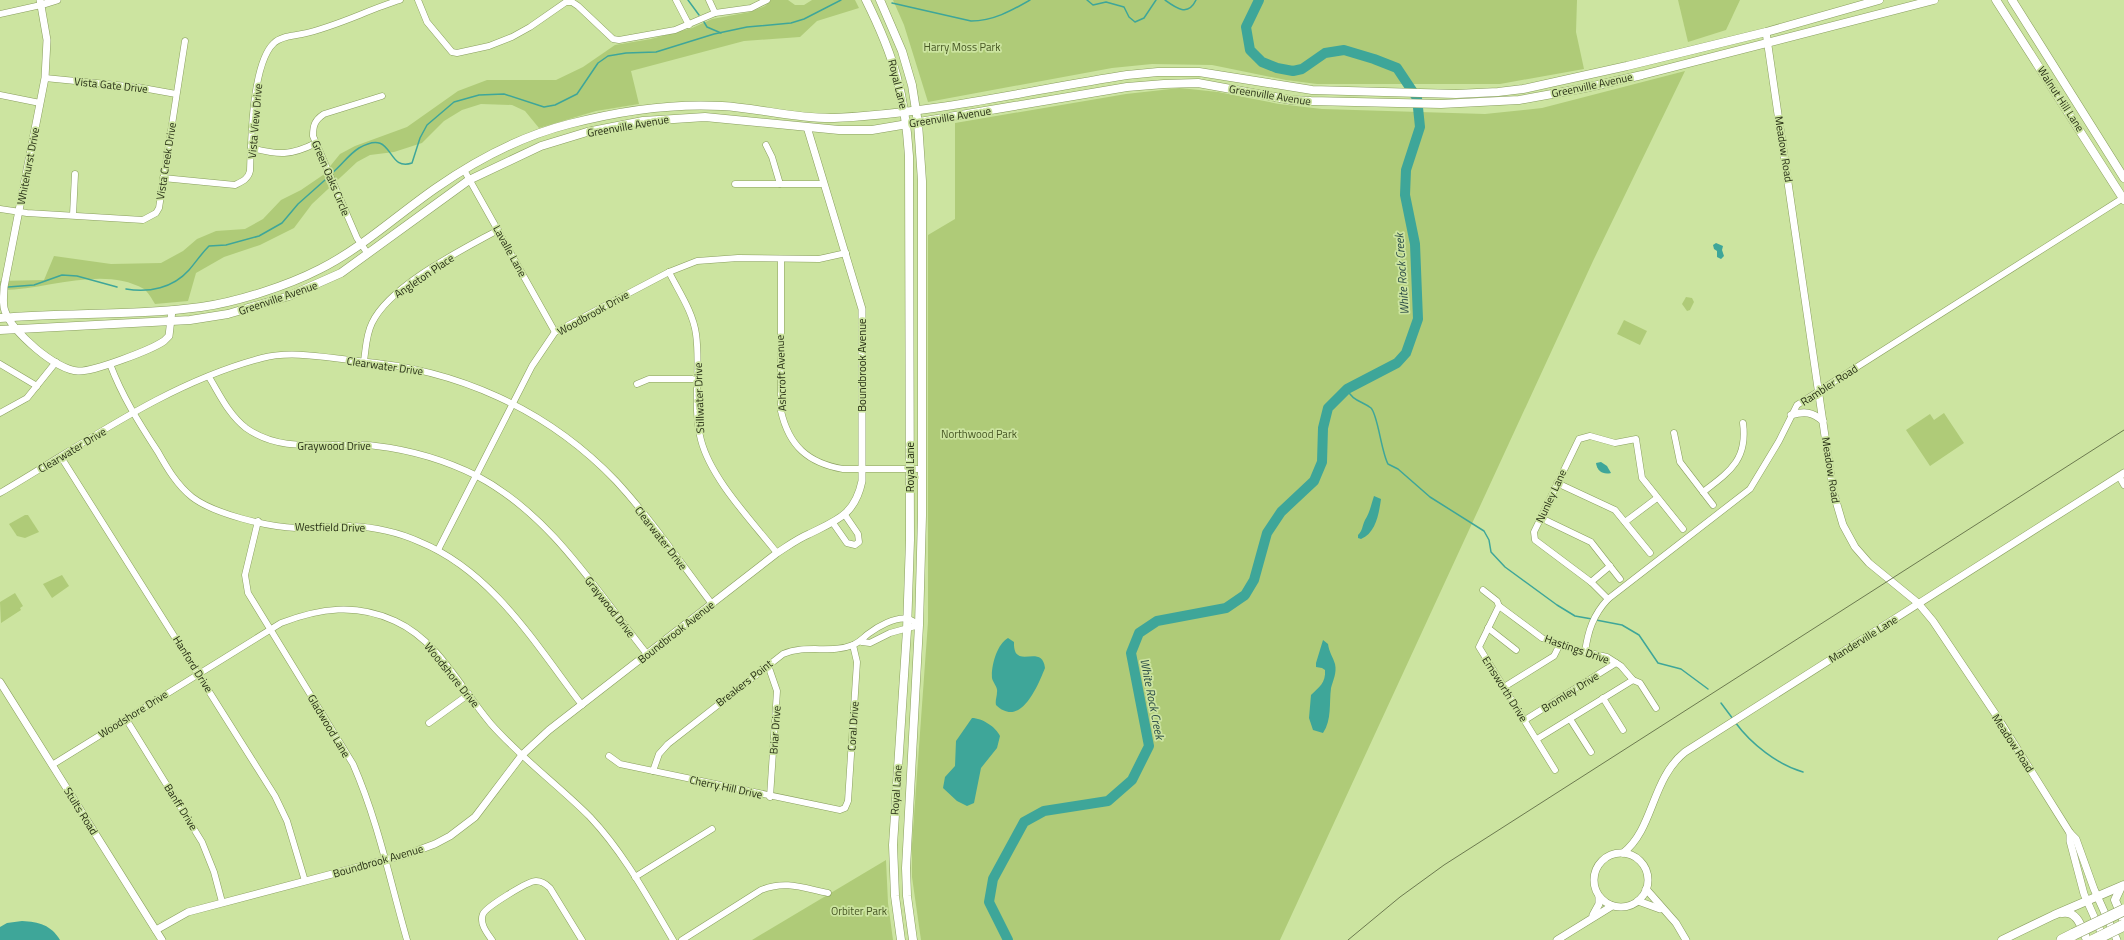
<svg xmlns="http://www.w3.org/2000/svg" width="2124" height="940" font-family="'Titillium Web',sans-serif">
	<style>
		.green { fill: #afcb78 }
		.water { fill: #3ea699 }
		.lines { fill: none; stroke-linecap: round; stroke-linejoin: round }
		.stream { stroke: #3ea699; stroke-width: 1.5 }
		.river { stroke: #3ea699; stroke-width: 10 }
		.minor-casing { stroke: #899e5e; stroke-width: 7 }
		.tertiary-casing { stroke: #899e5e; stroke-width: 8 }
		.secondary-casing { stroke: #899e5e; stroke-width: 9 }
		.motorway-casing { stroke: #899e5e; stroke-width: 12 }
		.minor { stroke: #fff; stroke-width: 6 }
		.tertiary { stroke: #fff; stroke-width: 7 }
		.secondary { stroke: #fff; stroke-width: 8 }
		.motorway { stroke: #fff; stroke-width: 11 }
		.tram { stroke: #6c7a4f; stroke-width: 1 }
		.motorway-bridge-casing { stroke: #899e5e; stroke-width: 12; stroke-linecap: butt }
		.motorway-bridge { stroke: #fff; stroke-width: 11 }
		.labels { text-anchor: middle; stroke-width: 3.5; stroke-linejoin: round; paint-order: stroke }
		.park-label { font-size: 11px; fill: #475724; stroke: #cce4a0 }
		.street-label { font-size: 11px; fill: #272f15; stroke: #cce4a0 }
		.water-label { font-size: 12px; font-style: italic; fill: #2b4b46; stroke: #cce4a0 }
	</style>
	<rect width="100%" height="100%" fill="#cce4a0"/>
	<g class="green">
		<path d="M771,0H788L795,5H804L812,0H855L859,8L817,21L800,37L744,41L631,71L639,104L596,111L539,128L525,111L512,105L481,104L462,110L444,121L422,143L394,152L370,155L357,162L312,204L294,228L260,245L224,257L196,273L188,301L155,304C152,299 148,292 144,289C101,265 45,291 0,290V281L44,280L54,256L111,264L161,263L183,251L197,239L216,231L245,229L263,219L281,200L301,190L323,175L340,154L355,146L407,127L458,91L487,80H556L583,67L615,45L651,39L692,28L712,19L750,12L765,6Z"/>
		<path d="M893,0H1577L1576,32L1584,69L1500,84H1317L1286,80L1212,65L1152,64L1112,68L928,102L904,25Z"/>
		<path d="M1678,0H1740L1726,30L1688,42Z"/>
		<path d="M1685,71L1593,261L1280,940H921L912,877V844L928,622V235L955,219V123L1126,94L1180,88L1218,92L1279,104L1322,109L1485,114L1542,108Z"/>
		<path d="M1686,297L1692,298L1694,302L1690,310L1687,311L1682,304Z"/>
		<path d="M1624,320L1647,331L1640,345L1617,334Z"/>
		<path d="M1944,413L1964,443L1930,466L1906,430L1930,414L1934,420Z"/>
		<path d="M25,515H28L39,532L25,538L17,536L9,524Z"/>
		<path d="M62,575L69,586L52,598L43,584Z"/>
		<path d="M15,593L23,606L20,608L21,610L1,623L0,602Z"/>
		<path d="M886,860L888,903L893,940H752Z"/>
	</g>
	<g class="water">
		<path d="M1716,243L1723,246L1722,250L1724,256L1721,259L1717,257V251L1714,249L1713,245Z"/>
		<path d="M1601,462L1607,466L1611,473C1603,475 1597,471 1596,463Z"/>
		<path d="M1374,496L1381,499C1379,513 1376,533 1361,539L1358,538V535C1363,530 1362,526 1365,520C1370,512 1371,505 1374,496Z"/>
		<path d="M1008,638L1014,642C1013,672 1042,642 1045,668C1038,685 1021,729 996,705C995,700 997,697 997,692C998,687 993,683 992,678C991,666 997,644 1008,638Z"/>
		<path d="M1323,640L1328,644C1329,652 1333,657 1335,664C1337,673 1333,680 1331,688C1329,703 1332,720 1323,733L1313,730L1309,718L1311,695C1319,687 1326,683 1325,670L1322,668L1316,667V663Z"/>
		<path d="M972,718C982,718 996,727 1000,736L997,748L981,768L974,803L967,806L957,801L943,788L945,777L955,766L956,741Z"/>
		<path d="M22,921C39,922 51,925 60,940H0V927L7,923Z"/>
	</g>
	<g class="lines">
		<g class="stream">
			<path d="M688,0L699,15"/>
			<path d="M1087,0L1093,5L1106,2L1124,7L1129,17L1135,22L1144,18L1156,0"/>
			<path d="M1165,0C1176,8 1188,17 1196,0"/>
			<path d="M892,3L971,21C993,21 1011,11 1030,0"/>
			<path d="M704,22L707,27L721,33"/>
			<path d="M332,173C342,165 348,155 359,148C395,127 385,172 412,163L420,138L427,125L454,102L479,95L504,94L544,107L555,105L577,94L598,63L608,56L626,53L656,52L714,34L747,27L791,23L804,19L841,0"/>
			<path d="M8,287L34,285L62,275L77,276L117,287"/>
			<path d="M126,289C149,293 173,288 189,270C196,262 201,254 209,246L226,245L259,236L282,223L298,204L325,180"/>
			<path d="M1347,389C1352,401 1362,401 1371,408C1378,415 1381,451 1388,464L1398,469L1430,497L1484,531L1489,540L1491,552L1505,567L1557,605L1575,616L1592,619"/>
			<path d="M1596,620L1622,625L1639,635L1658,663L1681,669L1708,689"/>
			<path d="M1721,703L1733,719"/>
			<path d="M1735,722C1751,744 1778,765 1803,772"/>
		</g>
		<path class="river" d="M1008,940L989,902L993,879L1024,822L1044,811L1108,801L1132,780L1149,746L1131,653L1139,633L1157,621L1226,608L1245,595L1254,580L1267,533L1281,512L1314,481L1322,462L1323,428L1328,408L1347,389L1397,363L1406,353L1418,319L1415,244L1405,195L1406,170L1420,127L1417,98L1397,68L1374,59L1344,50L1325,53L1302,69L1293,71L1277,68L1262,62L1250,50L1246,27L1259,0"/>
		<defs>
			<g id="minor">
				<path d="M418,0L427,22L452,52L457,53L489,46L512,37L530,27L566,2H572L578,6L613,39L619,40L675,30L715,13L751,8L767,0"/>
				<path d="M676,0L689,25"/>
				<path d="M709,0L715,13"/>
				<path d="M0,14L41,5"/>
				<path d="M45,78L137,87L176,94"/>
				<path d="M0,95L40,103"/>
				<path d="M766,145L772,157L780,184"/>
				<path d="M251,148C279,155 290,156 316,143"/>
				<path d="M464,170L555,332"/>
				<path d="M163,178L235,185C243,181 248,179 250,171C251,142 252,63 274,43C281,36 293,36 302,34C336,27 367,10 400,0"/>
				<path d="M735,184H824"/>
				<path d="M0,209L27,213L143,220L156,213L159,208L185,41"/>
				<path d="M73,215L75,174"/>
				<path d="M368,254L357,238L313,136C313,125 315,120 324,114L382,96"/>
				<path d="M781,260V411C789,446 808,463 843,469H922"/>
				<path d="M669,272C679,292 693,312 696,334C701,369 692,405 701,440C711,479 752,521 777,553"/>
				<path d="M364,361C366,348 366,335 372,323C390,285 462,250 498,230"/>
				<path d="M0,364L37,386"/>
				<path d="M110,364C122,396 139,423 158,452C167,468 177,485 192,497C214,514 268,527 296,528C314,528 332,526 350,526C374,527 398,532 420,542C493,572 536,645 582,705"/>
				<path d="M209,377C220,395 229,415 246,428C285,456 332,440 376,446C410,450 445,460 477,476C551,515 596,590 647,654"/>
				<path d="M637,384L649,379H697"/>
				<path d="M0,413L27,398L56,362"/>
				<path d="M1674,433L1680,462L1713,505"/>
				<path d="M61,457L275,796L287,821L305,881"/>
				<path d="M2119,476L2124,485"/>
				<path d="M1557,483L1615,510L1650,553"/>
				<path d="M1703,492C1729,472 1748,460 1743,423"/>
				<path d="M0,493C84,444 166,383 262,358C292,350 328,358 358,361C457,369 547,409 616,481C651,519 681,563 712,604"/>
				<path d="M1541,518L1591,542L1620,579"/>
				<path d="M258,521L245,575L248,593L353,764C378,821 390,881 407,940"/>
				<path d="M1625,522L1657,498"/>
				<path d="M833,523L847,543L855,545L859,542L858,534L845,515"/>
				<path d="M438,550L532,366L555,332L669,272L697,261L738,258L819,259L846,253"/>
				<path d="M1591,582L1610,566"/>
				<path d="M1483,590L1497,601L1499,606L1542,638L1572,649L1607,657L1621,666L1633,680L1640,683L1656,708"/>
				<path d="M1608,599L1591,582L1535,540L1534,532L1579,439L1590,436L1615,443L1636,439L1642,478L1683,529"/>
				<path d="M1499,606L1479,647L1555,770"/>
				<path d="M1488,628L1516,650"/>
				<path d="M862,642L870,643L890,633L919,625"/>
				<path d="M1585,652C1588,631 1593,615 1608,599L1750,489L1779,441L1797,405L2123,198"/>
				<path d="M768,665L777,691L770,797"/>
				<path d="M1504,687L1554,656L1560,644"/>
				<path d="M1603,698L1623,730"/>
				<path d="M126,719L202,842L214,872L222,902"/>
				<path d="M1570,719L1591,752"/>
				<path d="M1525,720L1616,663"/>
				<path d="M429,723L469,694"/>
				<path d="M1537,739L1633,680"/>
				<path d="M609,756L620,764L840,810L845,808L848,801L857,662L853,645"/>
				<path d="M52,765L281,623C320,608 356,603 395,621C439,641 461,689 491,724C521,758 558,785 590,817C624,853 648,898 673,940"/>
				<path d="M653,771L659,754L668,744L783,654C806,644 831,654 853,645C860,642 862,639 868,634C877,627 896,616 908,619C912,620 916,623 919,625"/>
				<path d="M635,877L712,829"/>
				<path d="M492,940C487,933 479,923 483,914C486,907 528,881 536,881C542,881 546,884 550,888L582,940"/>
				<path d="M682,940L761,890C786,880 803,888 828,893"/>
			</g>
			<g id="tertiary">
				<path d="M40,0L47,40L45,78L4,287C4,295 2,304 5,311C12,332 56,370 78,371C93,372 151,350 164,341L169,336L172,310"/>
				<path d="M41,5L57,0"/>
				<path d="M1766,32L1833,491L1843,525L1855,547L1869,563L1918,603L1933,621L1996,715L2070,833L2076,839L2094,889L2117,940"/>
				<path d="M1791,415C1805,411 1812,412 1823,421"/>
				<path d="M0,682L162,940"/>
				<path d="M2070,833V841L2084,894L2104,939"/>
				<path d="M1623,853C1654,829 1651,779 1685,752L2124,473"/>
				<circle cx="1621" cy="880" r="27"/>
				<path d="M1646,889L1676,923L1686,940"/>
				<path d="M1638,901L1660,909"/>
				<path d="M1593,915L1599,904V897"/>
				<path d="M156,930L188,912L408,854L435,844L450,836L475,817L522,755L549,730L777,553C788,546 797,539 809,534C837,520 855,515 862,481V309L807,127"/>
				<path d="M1557,940L1612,906"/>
			</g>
			<g id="secondary">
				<path d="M866,0C894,56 905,94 909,156L910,540L907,630L893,845L895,896L901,940"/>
				<path d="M880,0L902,51L912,85L918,123L922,181V516L919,625L906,868L907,896L913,940"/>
				<path d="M1996,0L2124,200"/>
				<path d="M2012,0L2124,178"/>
				<path d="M0,318C67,312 135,316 201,307C237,302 287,286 320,269C362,248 397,215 436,188C476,160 522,136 569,124C619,111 670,103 722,106C759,108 796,119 834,118C931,114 1030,90 1127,75L1158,72H1199L1312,90L1456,94L1498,92L1523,89L1627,66L1766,32L1879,0"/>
				<path d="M0,330L190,320L228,314L289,296L341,273L469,180L541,146L587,132L643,121L705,117L839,130H872L1127,87L1164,84L1198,83L1291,100L1311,101L1441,104L1519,100L1585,88L1642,75L1934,0"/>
				<path d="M2121,887L2115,900L2124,922"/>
				<path d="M2062,913C2078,910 2082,929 2087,940"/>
				<path d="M2002,940L2054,915L2124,885"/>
			</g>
			<path id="motorway" d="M2062,940L2074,934"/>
		</defs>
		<use href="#minor" class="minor-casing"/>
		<use href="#tertiary" class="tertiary-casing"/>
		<use href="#secondary" class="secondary-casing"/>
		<use href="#motorway" class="motorway-casing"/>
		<use href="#minor" class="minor"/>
		<use href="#tertiary" class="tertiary"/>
		<use href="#secondary" class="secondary"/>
		<use href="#motorway" class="motorway"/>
		<path class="tram" d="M1348,940L1400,897L1444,865L2124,430"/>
		<defs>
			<g id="motorway-bridge">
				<path d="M2074,934L2124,910"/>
				<path d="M2094,940L2124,925"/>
			</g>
		</defs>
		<use href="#motorway-bridge" class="motorway-bridge-casing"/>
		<use href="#motorway-bridge" class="motorway-bridge"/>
	</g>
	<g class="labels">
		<g class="park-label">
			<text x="962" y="51">Harry Moss Park</text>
			<text x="979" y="438">Northwood Park</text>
			<text x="859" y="915">Orbiter Park</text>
		</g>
		<g class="street-label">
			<text transform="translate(898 84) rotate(76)" y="4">Royal Lane</text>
			<text transform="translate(111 85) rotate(6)" y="4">Vista Gate Drive</text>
			<text transform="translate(1592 85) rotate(-12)" y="4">Greenville Avenue</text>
			<text transform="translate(1270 95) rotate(9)" y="4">Greenville Avenue</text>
			<text transform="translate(2061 99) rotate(57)" y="4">Walnut Hill Lane</text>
			<text transform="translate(950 117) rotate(-9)" y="4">Greenville Avenue</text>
			<text transform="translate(255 121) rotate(-85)" y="4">Vista View Drive</text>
			<text transform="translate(628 126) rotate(-10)" y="4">Greenville Avenue</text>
			<text transform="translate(1784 149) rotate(81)" y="4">Meadow Road</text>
			<text transform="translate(166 161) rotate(-81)" y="4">Vista Creek Drive</text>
			<text transform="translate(28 166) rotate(-79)" y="4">Whitehurst Drive</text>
			<text transform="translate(331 178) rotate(67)" y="4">Green Oaks Circle</text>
			<text transform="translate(510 251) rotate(61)" y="4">Lavalle Lane</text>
			<text transform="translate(424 276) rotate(-34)" y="4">Angleton Place</text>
			<text transform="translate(278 298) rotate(-19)" y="4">Greenville Avenue</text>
			<text transform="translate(593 313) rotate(-29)" y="4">Woodbrook Drive</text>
			<text transform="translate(862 365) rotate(-90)" y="4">Boundbrook Avenue</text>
			<text transform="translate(385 366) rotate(8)" y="4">Clearwater Drive</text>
			<text transform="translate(781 373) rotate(-92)" y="4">Ashcroft Avenue</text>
			<text transform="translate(1829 385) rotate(-33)" y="4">Rambler Road</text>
			<text transform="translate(699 398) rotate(-92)" y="4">Stillwater Drive</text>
			<text x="334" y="450">Graywood Drive</text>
			<text transform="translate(72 450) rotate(-31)" y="4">Clearwater Drive</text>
			<text transform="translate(910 467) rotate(-90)" y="4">Royal Lane</text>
			<text transform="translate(1831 470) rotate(81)" y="4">Meadow Road</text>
			<text transform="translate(1551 496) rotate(-65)" y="4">Nunley Lane</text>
			<text transform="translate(330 527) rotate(1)" y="4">Westfield Drive</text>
			<text transform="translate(661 538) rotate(52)" y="4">Clearwater Drive</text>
			<text transform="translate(610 607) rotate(52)" y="4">Graywood Drive</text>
			<text transform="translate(676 632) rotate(-38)" y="4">Boundbrook Avenue</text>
			<text transform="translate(1863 639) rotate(-32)" y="4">Manderville Lane</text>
			<text transform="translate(1577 649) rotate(19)" y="4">Hastings Drive</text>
			<text transform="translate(193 664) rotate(58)" y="4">Hanford Drive</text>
			<text transform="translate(452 675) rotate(51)" y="4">Woodshore Drive</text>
			<text transform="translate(744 683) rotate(-38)" y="4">Breakers Point</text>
			<text transform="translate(1505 689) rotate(58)" y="4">Emsworth Drive</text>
			<text transform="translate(1570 692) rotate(-32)" y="4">Bromley Drive</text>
			<text transform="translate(133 714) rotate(-32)" y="4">Woodshore Drive</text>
			<text transform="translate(329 726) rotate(59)" y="4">Gladwood Lane</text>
			<text transform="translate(853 726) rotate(-86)" y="4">Coral Drive</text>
			<text transform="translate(775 730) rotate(-86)" y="4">Briar Drive</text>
			<text transform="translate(2013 743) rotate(57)" y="4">Meadow Road</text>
			<text transform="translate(726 787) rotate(12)" y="4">Cherry Hill Drive</text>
			<text transform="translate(896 790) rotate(-86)" y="4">Royal Lane</text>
			<text transform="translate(181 807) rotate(58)" y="4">Banff Drive</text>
			<text transform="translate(81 811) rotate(58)" y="4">Stults Road</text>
			<text transform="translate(378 861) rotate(-16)" y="4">Boundbrook Avenue</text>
		</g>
		<g class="water-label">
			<text transform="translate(1402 274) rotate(-94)" y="4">White Rock Creek</text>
			<text transform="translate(1152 699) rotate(79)" y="4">White Rock Creek</text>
		</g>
	</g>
</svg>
